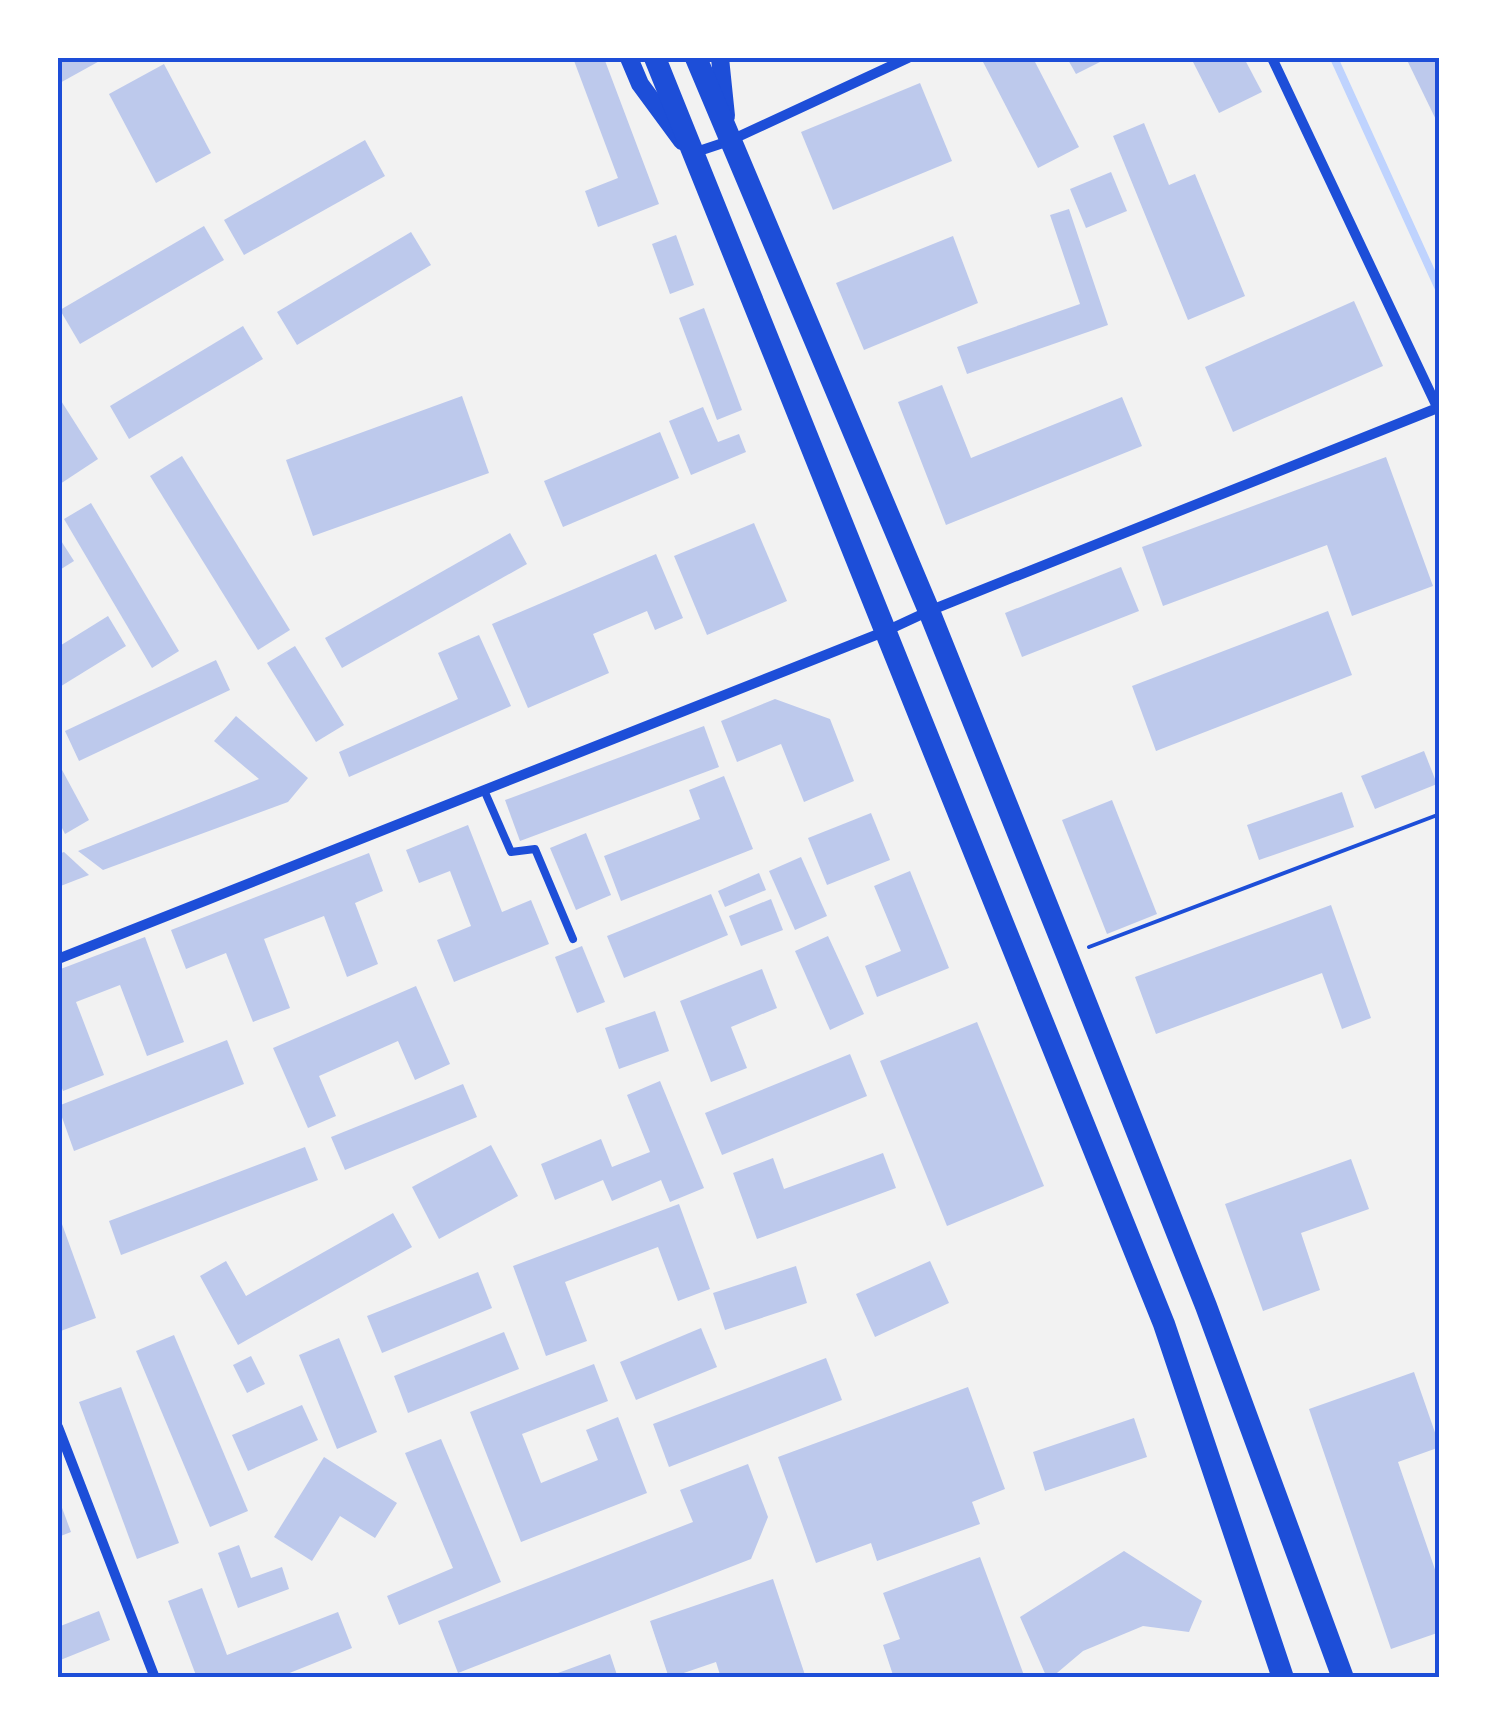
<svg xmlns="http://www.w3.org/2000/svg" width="1497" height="1735" font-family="'Noto Serif',serif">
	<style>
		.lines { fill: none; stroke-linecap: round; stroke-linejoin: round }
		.stream { stroke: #bfd3fe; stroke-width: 8 }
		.building { fill: #bdc9ec }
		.path { stroke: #1d4ed8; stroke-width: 4 }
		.service { stroke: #1d4ed8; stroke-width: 8 }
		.minor { stroke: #1d4ed8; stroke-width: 10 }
		.tertiary { stroke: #1d4ed8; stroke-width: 18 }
		.primary { stroke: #1d4ed8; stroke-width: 22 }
		.neatline { fill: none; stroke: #1d4ed8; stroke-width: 4 }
	</style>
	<rect width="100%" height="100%" fill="#f2f2f2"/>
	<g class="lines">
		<path class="stream" d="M1334,58L1440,291"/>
	</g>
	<g class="building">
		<path d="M58,58H105L58,84Z"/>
		<path d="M573,58H604L659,204L598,227L585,191L618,178Z"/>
		<path d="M981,58H1033L1079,147L1038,168Z"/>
		<path d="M1067,58H1108L1076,74Z"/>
		<path d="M1191,58H1244L1262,92L1219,113Z"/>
		<path d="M1406,58H1440V128Z"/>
		<path d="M164,64L211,153L156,183L109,94Z"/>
		<path d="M920,83L952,161L833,210L801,132Z"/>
		<path d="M1144,123L1169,185L1195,174L1245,296L1188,320L1113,136Z"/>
		<path d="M365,140L385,176L244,255L224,220Z"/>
		<path d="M1111,172L1127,211L1086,228L1070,189Z"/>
		<path d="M1069,209L1108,325L967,374L957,347L1080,304L1050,215Z"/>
		<path d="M204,226L224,260L80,344L60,310Z"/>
		<path d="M411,232L431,265L297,345L277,312Z"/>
		<path d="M676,235L694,285L670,294L652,244Z"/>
		<path d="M953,236L978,303L864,350L836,283Z"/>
		<path d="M1354,301L1383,366L1233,432L1205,367Z"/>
		<path d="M704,308L742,410L717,420L679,318Z"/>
		<path d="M243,326L263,359L129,439L110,406Z"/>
		<path d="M942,385L971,458L1122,397L1142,446L946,525L898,402Z"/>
		<path d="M58,396L98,459L60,484L58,480Z"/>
		<path d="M462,396L489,473L313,536L286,460Z"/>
		<path d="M703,407L718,442L739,434L746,452L691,475L669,421Z"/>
		<path d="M660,432L679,478L563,527L544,481Z"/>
		<path d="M182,456L290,630L258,650L150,476Z"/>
		<path d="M1386,457L1433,586L1352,616L1327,545L1163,606L1142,547Z"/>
		<path d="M91,503L179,651L152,668L64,519Z"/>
		<path d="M754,523L787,601L707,635L674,556Z"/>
		<path d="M510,533L527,564L342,668L325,638Z"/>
		<path d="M58,536L74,561L58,571Z"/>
		<path d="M656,554L683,618L655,630L647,611L593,634L609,673L528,708L492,624Z"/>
		<path d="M1121,567L1139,611L1022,657L1005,613Z"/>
		<path d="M1328,611L1352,675L1156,751L1132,686Z"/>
		<path d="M108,616L126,646L58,688V647Z"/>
		<path d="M479,635L511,706L349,777L339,752L458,699L438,653Z"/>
		<path d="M295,646L344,725L316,742L267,663Z"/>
		<path d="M216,660L230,690L79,761L65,731Z"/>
		<path d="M775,699L830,719L854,781L804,802L781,744L737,762L721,721Z"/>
		<path d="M236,716L308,778L288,802L103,870L78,851L259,779L214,741Z"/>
		<path d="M704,726L719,767L520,841L505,800Z"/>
		<path d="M1424,751L1437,784L1375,809L1361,776Z"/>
		<path d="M61,768L89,820L65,834L58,820V770Z"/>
		<path d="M724,776L753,849L621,901L604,856L700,819L689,790Z"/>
		<path d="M1342,792L1354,827L1259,860L1247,825Z"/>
		<path d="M1112,800L1157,914L1107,934L1062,820Z"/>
		<path d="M871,813L890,860L827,885L808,838Z"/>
		<path d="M468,825L502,912L531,900L549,944L454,982L437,940L471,926L450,871L419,883L406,850Z"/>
		<path d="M586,833L611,895L576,910L550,848Z"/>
		<path d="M64,852L89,875L58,887V854Z"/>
		<path d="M369,853L383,891L355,903L378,964L347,977L324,916L264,939L290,1008L253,1022L226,953L186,969L171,930Z"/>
		<path d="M801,857L827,916L795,930L769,871Z"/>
		<path d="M910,871L949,968L877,997L865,966L901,951L874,886Z"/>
		<path d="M759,873L766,890L725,907L718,891Z"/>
		<path d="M711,894L728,935L624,978L607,936Z"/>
		<path d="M771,899L783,930L741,946L729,916Z"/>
		<path d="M1331,905L1371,1018L1342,1029L1322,973L1156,1034L1135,977Z"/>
		<path d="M828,936L864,1014L830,1030L795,951Z"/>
		<path d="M145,937L184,1042L147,1056L120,985L76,1002L104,1075L63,1091L58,1077V970Z"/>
		<path d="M582,946L605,1002L577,1013L555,957Z"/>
		<path d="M762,969L777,1008L731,1027L747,1068L711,1082L680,1001Z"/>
		<path d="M416,986L450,1064L415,1080L398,1041L319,1076L336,1116L308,1128L273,1048Z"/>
		<path d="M655,1011L669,1051L619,1069L605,1028Z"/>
		<path d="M977,1022L1044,1186L947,1226L880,1061Z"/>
		<path d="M227,1040L244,1084L74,1151L58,1106Z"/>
		<path d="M850,1054L867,1096L722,1155L705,1113Z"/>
		<path d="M660,1081L704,1188L670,1202L661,1180L612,1201L603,1180L555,1200L541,1164L601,1139L612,1167L650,1152L627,1095Z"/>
		<path d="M463,1084L477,1117L345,1170L331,1137Z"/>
		<path d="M491,1145L518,1196L439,1239L412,1187Z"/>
		<path d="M305,1147L318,1180L121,1255L109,1221Z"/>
		<path d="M883,1153L896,1188L757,1239L733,1173L773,1158L784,1189Z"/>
		<path d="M1351,1159L1369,1209L1301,1233L1320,1290L1263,1311L1225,1204Z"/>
		<path d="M679,1204L710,1289L678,1301L658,1247L565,1282L587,1341L546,1356L513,1266Z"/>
		<path d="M58,1213L96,1318L58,1332Z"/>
		<path d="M393,1213L412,1247L238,1345L200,1276L226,1261L246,1296Z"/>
		<path d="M930,1261L949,1303L875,1337L856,1294Z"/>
		<path d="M796,1266L807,1303L725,1330L713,1293Z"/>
		<path d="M478,1272L492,1308L382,1353L367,1316Z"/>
		<path d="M701,1328L717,1367L636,1400L620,1362Z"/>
		<path d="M504,1332L519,1369L408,1413L394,1376Z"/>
		<path d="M174,1335L248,1511L210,1527L136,1351Z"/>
		<path d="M339,1338L377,1432L337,1449L299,1355Z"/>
		<path d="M251,1356L265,1384L247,1393L233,1365Z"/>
		<path d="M826,1358L842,1400L669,1467L653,1424Z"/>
		<path d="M594,1364L608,1401L522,1434L541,1483L598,1460L586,1430L618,1417L647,1493L521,1542L470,1412Z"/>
		<path d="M1414,1372L1440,1447L1398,1462L1440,1584V1632L1391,1649L1309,1409Z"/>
		<path d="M121,1387L179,1543L137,1559L79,1402Z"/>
		<path d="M968,1387L1005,1489L972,1502L980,1524L877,1561L871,1543L816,1563L778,1457Z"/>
		<path d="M302,1405L318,1440L248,1471L232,1435Z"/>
		<path d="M1134,1418L1147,1457L1045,1491L1033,1452Z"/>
		<path d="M441,1439L501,1582L399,1625L387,1596L453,1568L405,1453Z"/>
		<path d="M324,1457L397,1503L375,1538L340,1516L312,1561L274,1537Z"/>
		<path d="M748,1464L768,1517L751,1559L458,1673L438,1621L693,1522L680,1490Z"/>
		<path d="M58,1497L71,1532L58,1537Z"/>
		<path d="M239,1545L251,1578L282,1567L289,1589L238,1608L218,1553Z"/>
		<path d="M1124,1551L1202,1601L1189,1632L1143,1626L1083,1651L1051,1678H1047L1020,1617Z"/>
		<path d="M980,1557L1025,1678H894L883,1645L900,1639L883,1593Z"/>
		<path d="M773,1579L806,1678H721L716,1662L669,1678L650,1621Z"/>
		<path d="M202,1588L227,1655L338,1612L352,1648L277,1678H197L168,1601Z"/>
		<path d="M99,1611L110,1640L58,1661V1627Z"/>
		<path d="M610,1654L618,1678H547V1677Z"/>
	</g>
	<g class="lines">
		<path class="path" d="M1089,947L1440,814"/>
		<path class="service" d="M484,790L511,852L535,849L573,939"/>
		<g class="minor">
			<path d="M1272,58L1439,411"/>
			<path d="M693,153L729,141L908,58"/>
			<path d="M58,959L886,631L929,611L1440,407"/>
			<path d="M58,1427L155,1678"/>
		</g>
		<g class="tertiary">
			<path d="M629,58L640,84L682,141"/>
			<path d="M720,58L726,116"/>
		</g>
		<g class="primary">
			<path d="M655,58L1164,1324L1283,1678"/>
			<path d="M696,58L929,611L1067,955L1206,1306L1343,1678"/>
		</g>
	</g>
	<rect width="1497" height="1735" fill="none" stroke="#ffffff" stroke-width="120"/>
	<rect x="60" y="60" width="1377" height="1615" class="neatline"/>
</svg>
